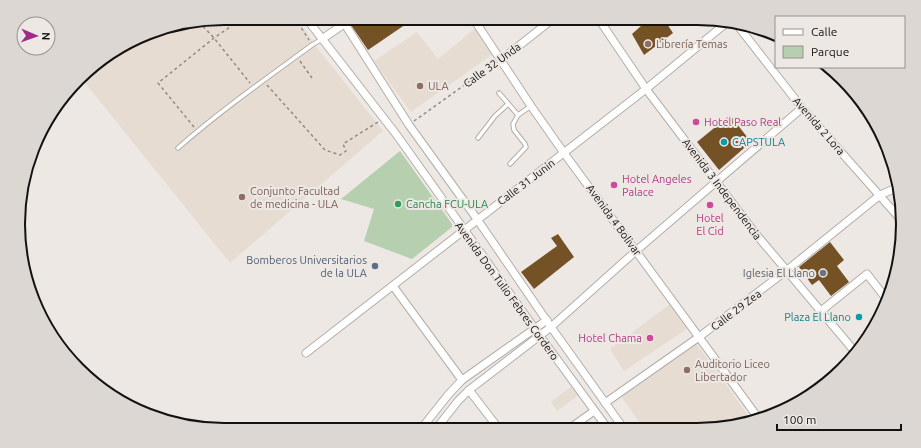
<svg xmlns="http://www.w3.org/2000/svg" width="921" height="448" font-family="Ubuntu,sans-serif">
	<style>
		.built { fill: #e6dcd2 }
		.green { fill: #b5cfaf }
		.building { fill: #755226 }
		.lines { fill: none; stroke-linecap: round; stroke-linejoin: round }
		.service-casing { stroke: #b2aea9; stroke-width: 5.5 }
		.minor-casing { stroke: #b2aea9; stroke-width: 9 }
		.path { stroke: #8e8a87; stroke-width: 1.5; stroke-dasharray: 3 3; stroke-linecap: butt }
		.service { stroke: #fff; stroke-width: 3.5 }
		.minor { stroke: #fff; stroke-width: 7 }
		.education-dot { fill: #8d6e63; stroke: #ede8e4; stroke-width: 1.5 }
		.hotel-dot { fill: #d1479c; stroke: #ede8e4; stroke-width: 1.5 }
		.culture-dot { fill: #0f9aa8; stroke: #ede8e4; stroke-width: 1.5 }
		.leisure-dot { fill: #2e9e5b; stroke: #ede8e4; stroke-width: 1.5 }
		.service-dot { fill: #5c6f8a; stroke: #ede8e4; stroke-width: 1.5 }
		.worship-dot { fill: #6b7280; stroke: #ede8e4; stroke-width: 1.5 }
		.labels { text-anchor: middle; stroke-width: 4; stroke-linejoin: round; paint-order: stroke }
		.education-label { font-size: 11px; fill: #785e54; stroke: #ede8e4; text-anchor: start }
		.street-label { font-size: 11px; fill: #131210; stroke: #ede8e4 }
		.hotel-label { font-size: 11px; fill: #b23c85; stroke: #ede8e4; text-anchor: start }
		.culture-label { font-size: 11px; fill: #0d838f; stroke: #ede8e4; text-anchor: start }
		.leisure-label { font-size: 11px; fill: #27864d; stroke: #ede8e4; text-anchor: start }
		.service-label { font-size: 11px; fill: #4e5e75; stroke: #ede8e4; text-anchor: end }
		.worship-label { font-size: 11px; fill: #5b616d; stroke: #ede8e4; text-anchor: end }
		.rim { fill: none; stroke: #131210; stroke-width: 2 }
	</style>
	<rect width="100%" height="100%" fill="#ede8e4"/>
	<g class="built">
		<path d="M224,18H297L318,49L383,131L230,263L82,79L98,61L158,29Z"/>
		<path d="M478,26L497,51L411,112L374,61L417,32L438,59Z"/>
		<path d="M673,302L691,326L624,371L610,349Z"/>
		<path d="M696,343L752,421L724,428H643L622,397Z"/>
		<path d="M573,385L580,394L557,411L551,402Z"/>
	</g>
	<path class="green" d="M400,151L452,224V227L412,259L364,241L374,209L341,199Z"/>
	<g class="building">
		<path d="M358,18H415L368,50L351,25L356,22Z"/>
		<path d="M650,18H663L673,33L644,55L632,34Z"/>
		<path d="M730,115L751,142L719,170L697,142Z"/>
		<path d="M558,234L574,257L534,289L521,272L557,246L551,238Z"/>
		<path d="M830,242L844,260L837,266L849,282L831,296L819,280L812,285L799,267Z"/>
	</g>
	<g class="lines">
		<defs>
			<g id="service">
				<path d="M330,18L338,29"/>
				<path d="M499,93L518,115"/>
				<path d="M478,138L495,116L508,104"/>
				<path d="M178,148C220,111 267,78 312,45L322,39"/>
				<path d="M510,164L526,147L525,144L514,130L513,124L518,115L531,106"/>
			</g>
			<g id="minor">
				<path d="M306,18L396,134L540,336L608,429"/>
				<path d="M341,18L409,125L477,219L551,327L624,429"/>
				<path d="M473,18L531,106L564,153L759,419"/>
				<path d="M598,18L646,89L755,233L856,353"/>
				<path d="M738,26L802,108L903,222"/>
				<path d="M322,39L353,18"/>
				<path d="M501,60L554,18"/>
				<path d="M393,286L462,380"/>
				<path d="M821,311L867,274L888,301"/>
				<path d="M306,353L646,89L725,24"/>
				<path d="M469,390L499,429"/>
				<path d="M605,403L699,337L786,271L880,195L896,188"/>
				<path d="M795,403L843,367"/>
				<path d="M421,429L448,395L462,380L547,320"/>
				<path d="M436,429L458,401L469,390L551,327L637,250L802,108"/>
				<path d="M569,429L594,411"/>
			</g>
		</defs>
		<use href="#service" class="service-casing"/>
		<use href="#minor" class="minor-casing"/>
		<g class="path">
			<path d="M295,18L309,40"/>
			<path d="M199,22L214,38L250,83"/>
			<path d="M300,61L312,78"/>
			<path d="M267,85L325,150L340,155L346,151L343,144L378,122"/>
			<path d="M414,121L494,64"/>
			<path d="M194,127L158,83L214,38L243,18"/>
		</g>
		<use href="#service" class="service"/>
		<use href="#minor" class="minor"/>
	</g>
	<g class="education-dot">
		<circle cx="648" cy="44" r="4"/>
		<circle cx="420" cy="86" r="4"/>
		<circle cx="242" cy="197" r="4"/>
		<circle cx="687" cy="370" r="4"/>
	</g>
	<g class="hotel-dot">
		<circle cx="696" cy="122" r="4"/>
		<circle cx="614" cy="185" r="4"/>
		<circle cx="710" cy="205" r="4"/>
		<circle cx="650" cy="338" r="4"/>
	</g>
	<g class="culture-dot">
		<circle cx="724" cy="142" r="4"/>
		<circle cx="859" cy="317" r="4"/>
	</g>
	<circle class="leisure-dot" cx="398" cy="204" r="4"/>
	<circle class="service-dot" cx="375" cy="266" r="4"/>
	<circle class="worship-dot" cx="823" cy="273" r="4"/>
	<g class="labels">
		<g class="education-label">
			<text x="656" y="48">Librería Temas</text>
			<text x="428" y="90">ULA</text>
			<text x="250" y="195">Conjunto Facultad<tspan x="250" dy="13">de medicina - ULA</tspan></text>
			<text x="695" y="368">Auditorio Liceo<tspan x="695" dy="13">Libertador</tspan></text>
		</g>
		<g class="street-label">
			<text transform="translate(492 65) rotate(-36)" y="4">Calle 32 Unda</text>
			<text transform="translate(819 126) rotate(49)" y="4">Avenida 2 Lora</text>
			<text transform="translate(526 182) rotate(-37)" y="4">Calle 31 Junin</text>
			<text transform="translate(722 189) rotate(53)" y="4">Avenida 3 Independencia</text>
			<text transform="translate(614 220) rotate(54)" y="4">Avenida 4 Bolivar</text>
			<text transform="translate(507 291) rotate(54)" y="4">Avenida Don Tulio Febres Cordero</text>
			<text transform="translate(736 310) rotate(-37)" y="4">Calle 29 Zea</text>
		</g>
		<g class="hotel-label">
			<text x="704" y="126">Hotel Paso Real</text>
			<text x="622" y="183">Hotel Angeles<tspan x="622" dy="13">Palace</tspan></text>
			<text x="710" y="222" text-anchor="middle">Hotel<tspan x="710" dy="13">El Cid</tspan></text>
			<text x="642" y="342" text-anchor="end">Hotel Chama</text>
		</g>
		<g class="culture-label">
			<text x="732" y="146">CAPSTULA</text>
			<text x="851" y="321" text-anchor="end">Plaza El Llano</text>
		</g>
		<g class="leisure-label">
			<text x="406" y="208">Cancha FCU-ULA</text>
		</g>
		<g class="service-label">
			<text x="367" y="264">Bomberos Universitarios<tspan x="367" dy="13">de la ULA</tspan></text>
		</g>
		<g class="worship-label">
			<text x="815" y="277">Iglesia El Llano</text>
		</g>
	</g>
	<path d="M0 0H921V448H0ZM224 25H697A199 199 0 0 1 896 224V224A199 199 0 0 1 697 423H224A199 199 0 0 1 25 224V224A199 199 0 0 1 224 25Z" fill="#dcd7d3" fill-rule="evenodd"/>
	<path class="rim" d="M224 25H697A199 199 0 0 1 896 224V224A199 199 0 0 1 697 423H224A199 199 0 0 1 25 224V224A199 199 0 0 1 224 25Z"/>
	<rect x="775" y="16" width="130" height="52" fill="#ede8e4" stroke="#96928f"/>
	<rect x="783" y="29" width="20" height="6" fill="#ffffff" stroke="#96928f"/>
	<text x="811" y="36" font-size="12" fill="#131210">Calle</text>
	<rect x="783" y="46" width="20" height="12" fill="#b5cfaf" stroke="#96928f"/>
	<text x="811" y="56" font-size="12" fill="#131210">Parque</text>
	<g transform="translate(36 36) rotate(92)"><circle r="19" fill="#ede8e4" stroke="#96928f"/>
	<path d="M0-3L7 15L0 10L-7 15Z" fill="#9e2b87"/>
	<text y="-6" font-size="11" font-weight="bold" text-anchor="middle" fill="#131210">N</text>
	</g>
	<path d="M777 424v6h124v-6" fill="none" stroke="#131210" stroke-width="2"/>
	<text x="783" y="424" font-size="12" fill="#131210" stroke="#ede8e4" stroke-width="3" paint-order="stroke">100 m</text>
</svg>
